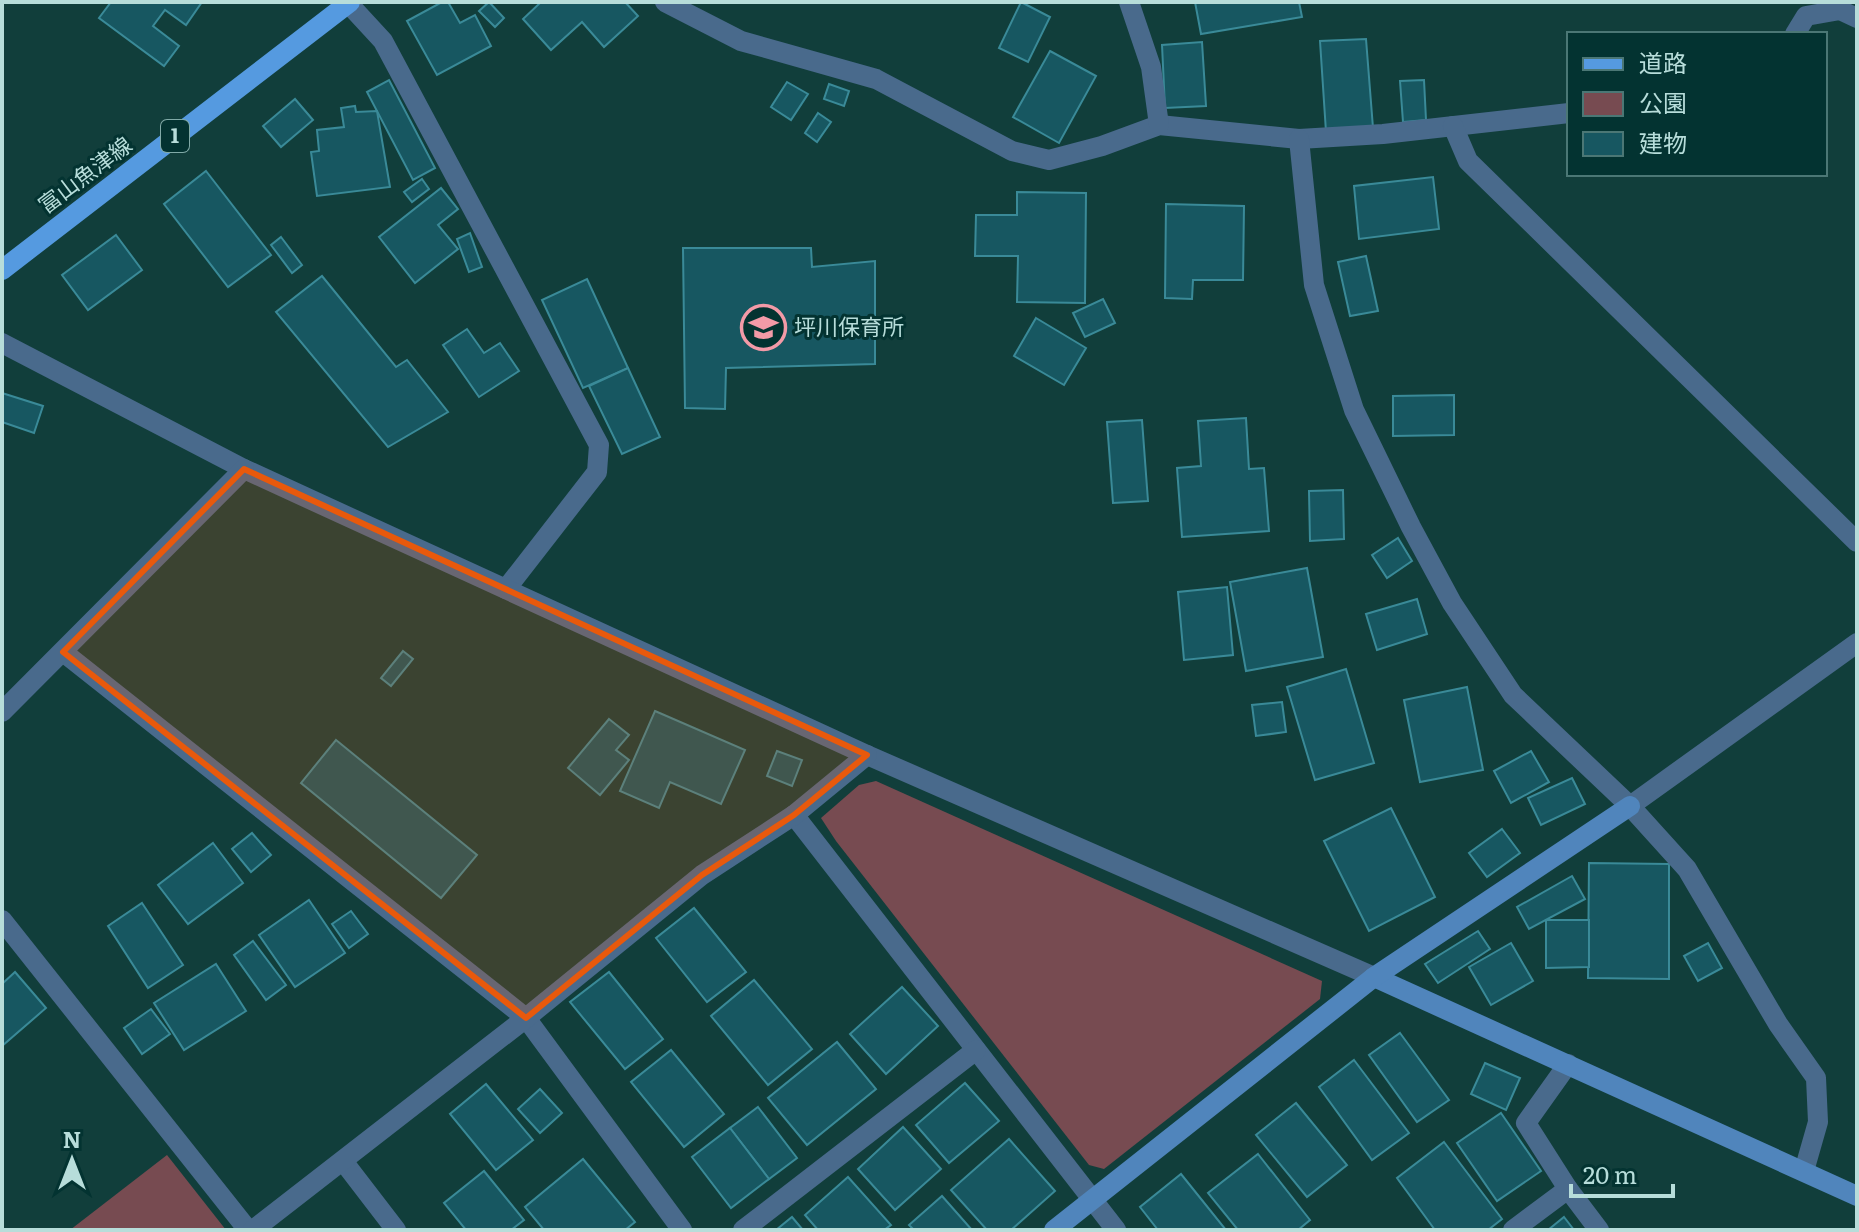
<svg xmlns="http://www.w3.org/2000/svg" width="1859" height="1232" font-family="Literata,'Noto Sans JP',serif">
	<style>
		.green { fill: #774b51 }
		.building { fill: #175761; stroke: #3a8a98; stroke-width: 2 }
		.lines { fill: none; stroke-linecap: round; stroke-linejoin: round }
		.street { stroke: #496a8c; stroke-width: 20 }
		.secondary { stroke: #5085bc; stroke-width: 20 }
		.primary { stroke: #559ae0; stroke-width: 20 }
		.marked { fill: #e8590c; fill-opacity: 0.2; stroke: #e8590c; stroke-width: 6; stroke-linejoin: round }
		.labels { text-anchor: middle; stroke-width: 6; stroke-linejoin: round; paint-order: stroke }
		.shield { fill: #033331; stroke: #81aaa7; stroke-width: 2 }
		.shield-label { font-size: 20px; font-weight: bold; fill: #b7ddda }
		.street-label { font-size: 22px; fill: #b7ddda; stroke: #033331 }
		.poi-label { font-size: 22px; fill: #b7ddda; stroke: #033331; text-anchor: start }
	</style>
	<rect width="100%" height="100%" fill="#113e3b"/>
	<g class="green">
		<path d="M876,781L1322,981L1320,999L1104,1169L1089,1165L836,841L821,818L859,785Z"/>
		<path d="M167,1155L226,1230H70Z"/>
	</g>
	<g class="building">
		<path d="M111,2H202L186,25L165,10L153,26L179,46L164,66L99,18Z"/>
		<path d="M442,2H448L460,23L475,15L491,46L437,75L407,21Z"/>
		<path d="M489,2L504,18L495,27L479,11Z"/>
		<path d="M541,2H625L638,16L604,47L582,22L551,50L523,19Z"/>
		<path d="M1021,2L1050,17L1028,62L999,48Z"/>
		<path d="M1195,2H1299L1302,17L1201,34Z"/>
		<path d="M1366,39L1373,128L1326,132L1320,41Z"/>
		<path d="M1202,42L1206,106L1165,108L1162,45Z"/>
		<path d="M1050,51L1096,76L1059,143L1013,117Z"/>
		<path d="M389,80L435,168L413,180L367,92Z"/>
		<path d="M1424,80L1426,120L1403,122L1400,81Z"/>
		<path d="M787,82L808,94L791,120L771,107Z"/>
		<path d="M829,84L849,91L844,106L824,99Z"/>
		<path d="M295,99L313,120L281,147L263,126Z"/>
		<path d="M355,106L356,112L377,111L390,187L317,196L311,152L319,151L317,130L344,127L341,108Z"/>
		<path d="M818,113L831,122L817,142L805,133Z"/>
		<path d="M206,171L271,255L228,287L164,204Z"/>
		<path d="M1433,177L1439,229L1359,239L1354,186Z"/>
		<path d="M422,179L429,189L412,202L404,192Z"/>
		<path d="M441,188L458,209L438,225L458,249L415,283L379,237Z"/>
		<path d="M1017,192L1086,193L1085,303L1017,302L1018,256H975L976,215H1017Z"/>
		<path d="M1166,204L1244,206L1243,280H1193L1192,299L1165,298Z"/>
		<path d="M470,233L482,267L469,272L457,239Z"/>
		<path d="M116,235L142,270L88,310L62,275Z"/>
		<path d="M281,237L302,265L292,273L271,245Z"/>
		<path d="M683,248H811L812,267L875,261V364L726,368L725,409L685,408Z"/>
		<path d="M1366,256L1378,311L1350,316L1338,262Z"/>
		<path d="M322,276L396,367L407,360L448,412L388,447L276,312Z"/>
		<path d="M587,279L628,368L583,388L542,300Z"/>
		<path d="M1103,299L1115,323L1085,337L1073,313Z"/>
		<path d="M1036,318L1086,348L1064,385L1014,356Z"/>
		<path d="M467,329L484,353L500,343L519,371L479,397L443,345Z"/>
		<path d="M628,368L660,437L622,454L589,386Z"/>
		<path d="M2,393L43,406L34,433L2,422Z"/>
		<path d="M1454,395V435L1393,436V396Z"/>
		<path d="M1246,418L1249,469L1264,468L1269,531L1182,537L1177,468L1201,466L1198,421Z"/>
		<path d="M1142,420L1148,501L1113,503L1107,422Z"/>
		<path d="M1343,490L1344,539L1310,541L1309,491Z"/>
		<path d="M1398,538L1412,561L1387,578L1372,555Z"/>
		<path d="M1307,568L1323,657L1246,671L1230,582Z"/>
		<path d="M1227,587L1233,655L1184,660L1178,592Z"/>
		<path d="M1417,599L1427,634L1377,650L1366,614Z"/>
		<path d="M403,651L413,659L391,686L381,678Z"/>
		<path d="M1346,669L1374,763L1315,780L1287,687Z"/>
		<path d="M1467,687L1483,770L1420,782L1404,700Z"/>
		<path d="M1282,702L1286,732L1256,736L1252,705Z"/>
		<path d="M655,711L745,750L721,804L670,782L659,808L620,791Z"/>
		<path d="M609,719L629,735L616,750L629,760L600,795L568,768Z"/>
		<path d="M336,740L477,855L441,898L301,783Z"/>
		<path d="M777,751L802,760L792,786L767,776Z"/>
		<path d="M1531,751L1549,782L1511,803L1494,771Z"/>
		<path d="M1572,778L1585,804L1541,825L1528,798Z"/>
		<path d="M1391,808L1435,897L1369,931L1324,841Z"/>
		<path d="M1502,829L1520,853L1487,877L1469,853Z"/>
		<path d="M252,833L271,855L251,872L232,849Z"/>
		<path d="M213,843L243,883L188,924L158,885Z"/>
		<path d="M1589,863L1669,864V979L1588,978Z"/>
		<path d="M1572,876L1585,899L1529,929L1517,907Z"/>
		<path d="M309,900L345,953L295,987L259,935Z"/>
		<path d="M142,903L183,965L148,988L108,926Z"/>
		<path d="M694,908L746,972L707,1002L656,938Z"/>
		<path d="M351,911L368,934L349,948L332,924Z"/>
		<path d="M1546,920H1589V967L1546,968Z"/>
		<path d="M1478,931L1490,949L1438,983L1425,964Z"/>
		<path d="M253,941L286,985L266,1000L234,955Z"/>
		<path d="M1511,943L1533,981L1491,1005L1469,967Z"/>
		<path d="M1708,943L1722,968L1698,981L1684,956Z"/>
		<path d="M216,964L246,1011L184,1050L154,1003Z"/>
		<path d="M15,972L46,1008L2,1046V984Z"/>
		<path d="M609,972L663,1039L625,1069L570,1002Z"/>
		<path d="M754,980L812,1049L768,1085L711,1016Z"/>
		<path d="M902,987L938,1026L886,1074L850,1034Z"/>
		<path d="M151,1009L170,1034L142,1054L124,1028Z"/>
		<path d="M1400,1033L1449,1100L1417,1122L1369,1055Z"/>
		<path d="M837,1042L876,1089L807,1145L768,1098Z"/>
		<path d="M671,1050L724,1114L684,1147L631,1082Z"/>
		<path d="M1354,1060L1409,1133L1372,1160L1319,1087Z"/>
		<path d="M1485,1063L1520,1078L1506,1110L1471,1094Z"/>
		<path d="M965,1083L999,1121L949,1163L916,1125Z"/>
		<path d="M486,1084L533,1140L496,1170L450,1114Z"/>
		<path d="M540,1089L562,1113L540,1133L518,1109Z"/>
		<path d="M1296,1103L1347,1165L1307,1197L1256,1135Z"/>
		<path d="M758,1107L797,1158L769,1179L730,1128Z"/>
		<path d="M1501,1113L1541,1171L1497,1201L1457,1143Z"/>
		<path d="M903,1127L941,1169L895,1210L858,1169Z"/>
		<path d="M730,1128L769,1179L731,1208L692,1157Z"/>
		<path d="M1009,1139L1055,1191L1011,1230H987L951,1190Z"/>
		<path d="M1444,1142L1502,1219L1488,1230H1435L1397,1178Z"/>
		<path d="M1258,1154L1310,1220L1298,1230H1238L1208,1193Z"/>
		<path d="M583,1159L635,1222L625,1230H544L525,1207Z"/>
		<path d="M484,1171L524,1220L511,1230H466L444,1203Z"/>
		<path d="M1181,1174L1226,1230H1158L1140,1207Z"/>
		<path d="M848,1177L891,1225L884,1230H818L805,1215Z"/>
		<path d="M942,1196L972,1230H914L909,1225Z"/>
		<path d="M792,1217L803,1230H776Z"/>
		<path d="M1564,1217L1574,1230H1548Z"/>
	</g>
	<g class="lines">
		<g class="street">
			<path d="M347,2L383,41L599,445L597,472L506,589"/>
			<path d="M665,2L741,41L876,79L1012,151L1049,160L1102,146L1159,125L1299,139L1383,134L1569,113"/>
			<path d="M1129,2L1151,67L1159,125"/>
			<path d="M1795,34L1806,16L1840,10L1857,18"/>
			<path d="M1453,126L1468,161L1857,542"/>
			<path d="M1299,139L1314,285L1354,410L1411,527L1452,603L1513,695L1630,806L1687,869L1778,1024L1816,1078L1818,1122L1804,1171"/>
			<path d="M2,343L244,469L867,755L1374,977"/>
			<path d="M63,652L526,1018L682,1230"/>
			<path d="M2,712L244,469"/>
			<path d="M1630,806L1857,643"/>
			<path d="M794,815L1116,1230"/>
			<path d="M2,920L248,1230"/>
			<path d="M343,1161L396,1230"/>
			<path d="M1568,1189L1599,1230"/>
			<path d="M253,1230L526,1018L702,875L794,815L867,755"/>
			<path d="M743,1230L976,1050"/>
			<path d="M1513,1230L1568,1189L1526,1123L1568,1064"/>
		</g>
		<g class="secondary">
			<path d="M1374,977L1857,1196"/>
			<path d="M1054,1230L1374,977L1630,806"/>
		</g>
		<path class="primary" d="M2,270L350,2"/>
	</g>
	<path class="marked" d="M244,469L867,755L794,815L702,875L526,1018L63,652Z"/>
	<defs>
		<symbol id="school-ring" viewBox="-11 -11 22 22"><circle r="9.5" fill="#033331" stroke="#f39aa7" stroke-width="1.5"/><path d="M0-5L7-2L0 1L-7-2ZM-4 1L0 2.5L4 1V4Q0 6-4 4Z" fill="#f39aa7"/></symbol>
	</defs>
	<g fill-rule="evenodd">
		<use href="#school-ring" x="738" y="302" width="51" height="51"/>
	</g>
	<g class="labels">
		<rect class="shield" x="161" y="120" width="28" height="32" rx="6"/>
		<g class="shield-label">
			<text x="175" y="143">1</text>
		</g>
		<g class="street-label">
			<text transform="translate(85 175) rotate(-37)" y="8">富山魚津線</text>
		</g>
		<g class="poi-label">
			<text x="794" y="335">坪川保育所</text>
		</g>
	</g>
	<rect width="1859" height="1232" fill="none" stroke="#b7ddda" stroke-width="8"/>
	<rect x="1567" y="32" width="260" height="144" fill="#033331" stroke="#4b7775" stroke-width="2"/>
	<rect x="1583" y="58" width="40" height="12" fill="#559ae0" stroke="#4b7775" stroke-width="2"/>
	<text x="1639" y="72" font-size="24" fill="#b7ddda">道路</text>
	<rect x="1583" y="92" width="40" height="24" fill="#774b51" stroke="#4b7775" stroke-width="2"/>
	<text x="1639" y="112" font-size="24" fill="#b7ddda">公園</text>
	<rect x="1583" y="132" width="40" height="24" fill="#175761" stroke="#4b7775" stroke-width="2"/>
	<text x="1639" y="152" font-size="24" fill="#b7ddda">建物</text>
	<g transform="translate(72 1160)" stroke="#033331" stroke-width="6" paint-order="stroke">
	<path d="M0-6L14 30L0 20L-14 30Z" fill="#b7ddda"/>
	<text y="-12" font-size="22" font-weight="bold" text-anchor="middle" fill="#b7ddda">N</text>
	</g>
	<path d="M1571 1184v12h102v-12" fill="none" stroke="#b7ddda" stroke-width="4"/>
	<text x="1583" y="1184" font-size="24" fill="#b7ddda" stroke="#033331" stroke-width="6" paint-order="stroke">20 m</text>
</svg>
